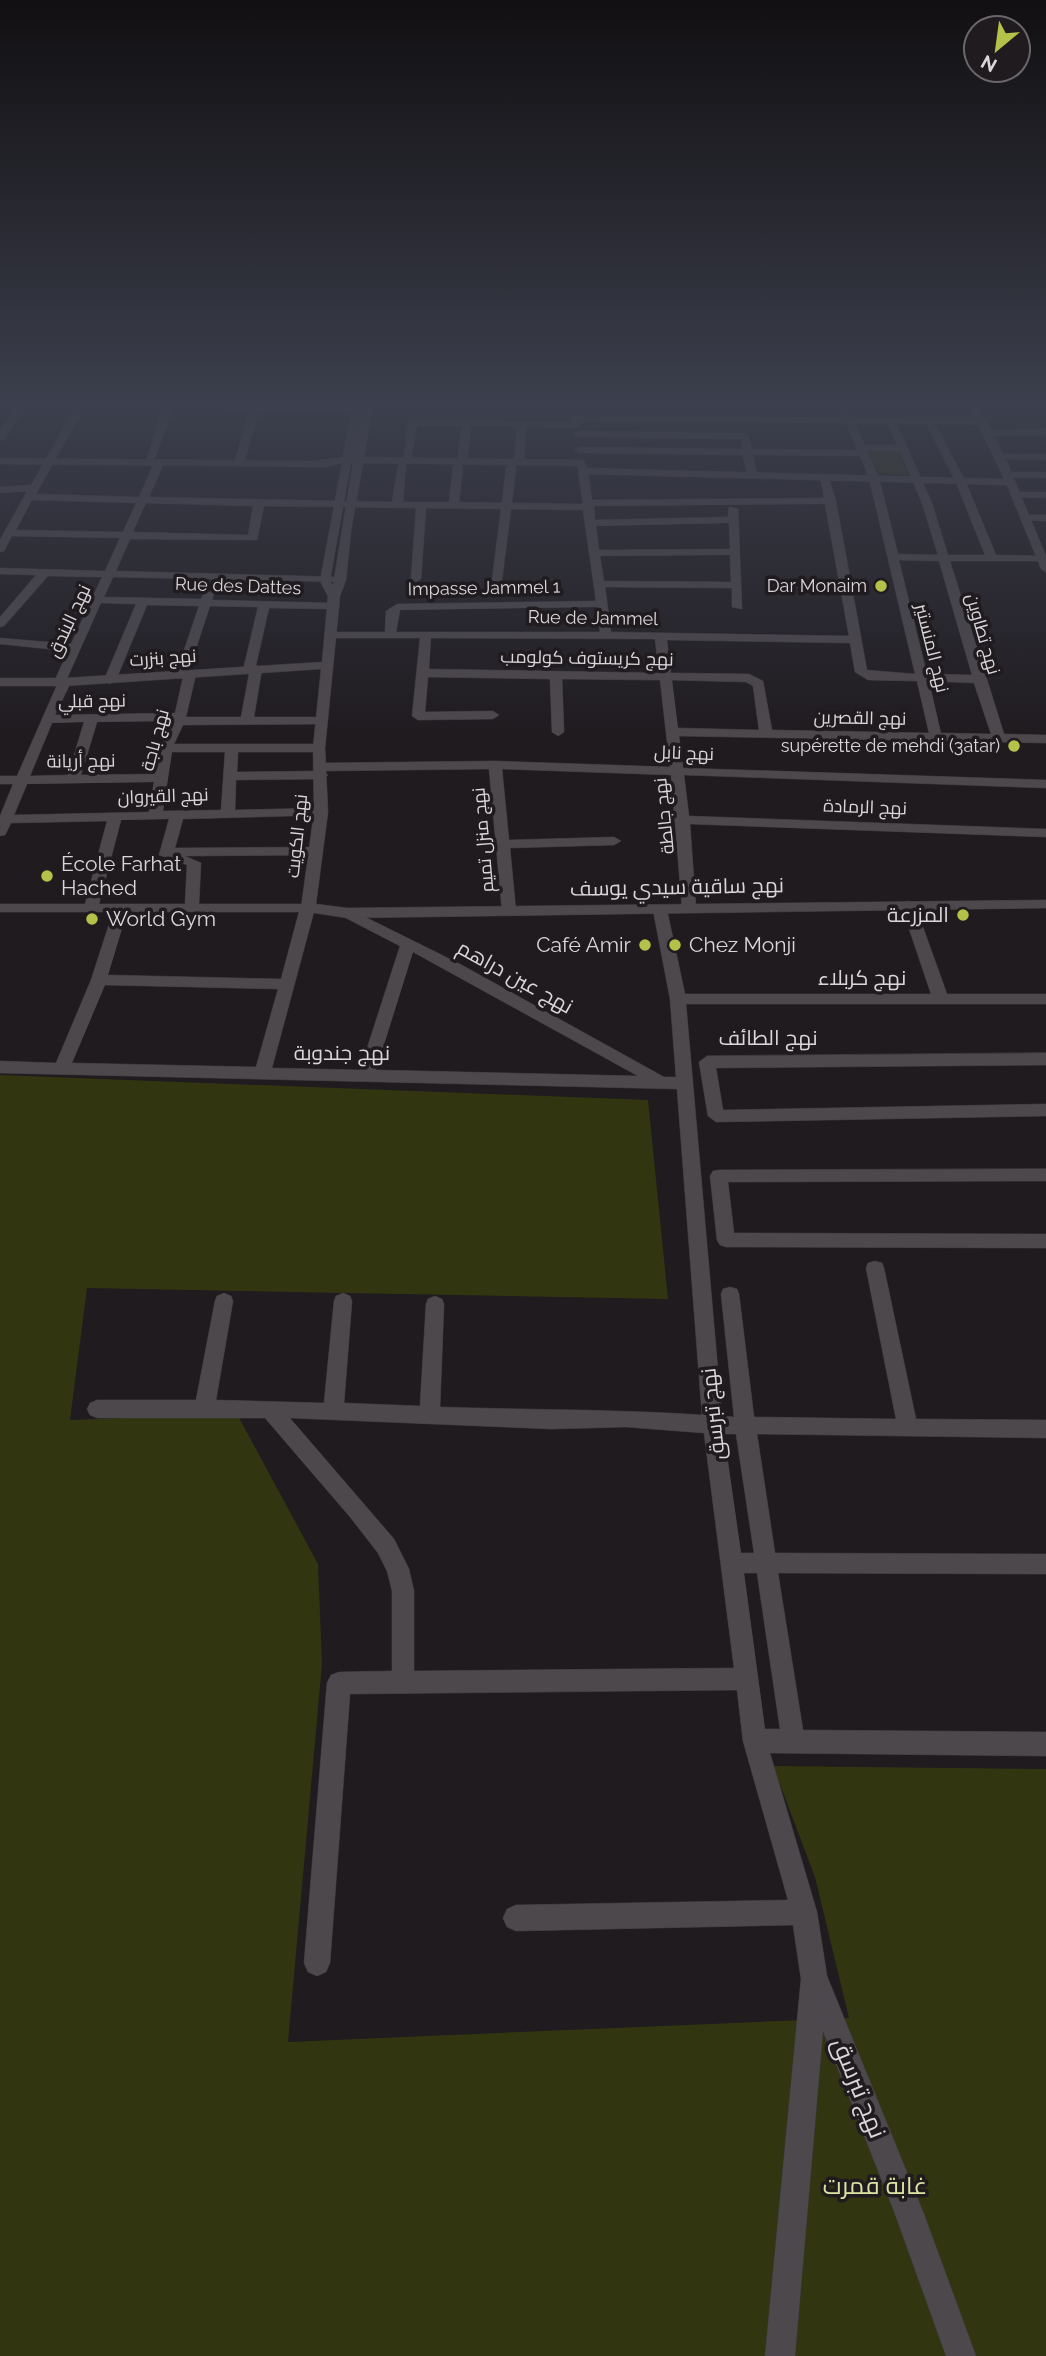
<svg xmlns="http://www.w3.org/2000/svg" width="1046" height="2356" font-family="Raleway,Cairo,sans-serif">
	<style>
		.green { fill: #323610 }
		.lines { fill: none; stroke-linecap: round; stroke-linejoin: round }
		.street-casing { stroke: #3b383b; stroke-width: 1 }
		.secondary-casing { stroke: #3b383b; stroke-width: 1 }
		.street { fill: #4d484c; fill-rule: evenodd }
		.secondary { fill: #4d484c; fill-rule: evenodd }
		.poi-dot { fill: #b5c249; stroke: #1f1b1f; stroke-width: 2.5 }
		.labels { text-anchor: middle; stroke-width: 7; stroke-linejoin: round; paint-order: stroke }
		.far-street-label { font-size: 18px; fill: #dad7da; stroke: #1f1b1f }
		.far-poi-label { font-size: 18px; fill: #dad7da; stroke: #1f1b1f; text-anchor: end }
		.poi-label { font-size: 21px; fill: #dad7da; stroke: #1f1b1f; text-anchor: start }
		.street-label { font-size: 21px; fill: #dad7da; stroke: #1f1b1f }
		.near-street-label { font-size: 24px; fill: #dad7da; stroke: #1f1b1f }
		.near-park-label { font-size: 24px; fill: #dbe5a1; stroke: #1f1b1f }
	</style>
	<rect width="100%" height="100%" fill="#1f1b1f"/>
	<g class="green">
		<path d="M866,449L899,450L909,475L878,473Z"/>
		<path d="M0,1075L648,1100L668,1299L87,1288L70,1420L237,1414L318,1564L322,1664L288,2042L849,2018L815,1877L773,1766L1046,1769V2356H0Z"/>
	</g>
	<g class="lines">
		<defs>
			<g id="street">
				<path d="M16,408H25L3,440L0,441V431Z"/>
				<path d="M75,408H84L36,494L139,497L154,463L159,460L164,463L149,497L392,502L398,465L403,462L408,423L413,420L576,422L581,425L576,428L526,427L524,462L519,465L514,462L517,427L471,426L467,461L462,464L457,461L462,426H417L411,460L406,463L403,502H449L453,466L458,463L463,466L459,502L502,503L506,467L511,464L516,467L512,503L583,504L578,471L583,468L588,471L592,500L824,498L820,477L828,475L836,501L867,670L915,674L869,478L860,456L753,455L757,475L752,478L747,475L743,455L579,453L574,450L579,447L742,449L741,439L577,437L572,434L577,431L744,433L749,436L752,449L857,450L846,423L575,421L570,418L575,415L843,418L840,411L845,408L853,418L983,419L988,422L983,425L935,424L965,480L996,555L1042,556L1046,557V561H950L1004,734L1046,735V743L679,736L683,768L1046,780V788L684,775L689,816L1046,829V837L690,824L696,908L689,912L682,908L671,775L502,769L509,840L614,837L621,841L614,845L510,848L516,911L509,916L502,911L489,769L321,771L315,767L321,763L495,761L670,767L660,680L562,679L564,732L558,736L552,732L550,679L428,677L425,712L493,711L499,715L493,719L418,720L412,716L420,638H331L325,635L331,632H385L386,611L397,604L596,601L583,510L511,509L502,580L497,583L492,580L501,509L426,508L421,579L416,582L411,579L416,508L264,506L257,540L130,539L116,571L341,577L345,578V582L113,577L104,597L201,599L204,592L208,591L214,594L212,600L334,603L340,606L334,609L269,608L256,665L262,669L254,717H322L326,718V724L183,725L174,744H319L325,748L319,752H238L237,772L321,771L328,775L321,779L236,780L235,810L321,808L326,809V815L183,819L175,848L316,847L323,851L316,855L185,856L201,863L199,904H308L315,908L272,1068L360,1070L400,946L342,916L340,913L342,910L347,908L460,964L664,1077H676L670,999L653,910L660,905L667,910L685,994H931L901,905L908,901L915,905L947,994H1046V1004H686L722,1416L734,1417L721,1294L723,1289L730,1287L737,1289L739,1294L754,1417L896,1419L866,1268L868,1263L875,1261L882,1263L884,1268L916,1419L1046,1420V1438L757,1434L775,1553L1046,1554V1574L778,1573L803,1730L1046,1732V1756L770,1753L817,1912L827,1976L924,2214L976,2356H946L895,2214L823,2031L795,2356H765L801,1979L793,1925L516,1931L507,1927L503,1918L507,1909L516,1905L788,1900L743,1741L737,1690L350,1694L330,1963L326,1972L317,1976L308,1972L304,1963L327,1683L331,1675L339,1672L392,1671V1591L387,1571L378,1553L350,1517L265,1418H97L90,1415L87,1409L90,1403L97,1400H196L215,1301L217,1296L224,1293L231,1296L233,1301L216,1400L324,1403L334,1301L336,1296L343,1293L350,1296L352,1301L344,1403L420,1406L426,1304L428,1299L435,1296L442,1299L444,1304L440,1407C528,1410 615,1409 702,1415L677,1089L0,1073V1061L56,1063L91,980L113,912H0V904H85L107,821L11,823L5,835L0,836V816L13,784H0V776H17L57,685L54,682L68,651L0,644V638L71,644L102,577L48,576L4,626L0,627V617L36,575L0,574V568L105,571L120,538L12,536L4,551L0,552V540L27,491L0,493V487L31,485ZM855,424H888L897,445H865ZM897,424H926L955,480L985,555H948L932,503ZM867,451H900L922,503L938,555L898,554L879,478ZM32,500L136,503L123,532L16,530ZM146,503L253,506L248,535L133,532ZM825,504L849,636L611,632L605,587L732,588V607L742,609L738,509L729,507L728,517L595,520L594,506ZM729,523L730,549L599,550L596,526ZM730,555L731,582L604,581L600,556ZM899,560L939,561L972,675L927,674ZM101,603L136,604L104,680L110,684L116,680L147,605L199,606L176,674L183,677L175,713L55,715L71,682L67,679ZM210,606L258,607L243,670L249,674L241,717H186L196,674L189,671ZM597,607L600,632H396L400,610ZM431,638L655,639L659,673L429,669ZM667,640L850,643L855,672L868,680L917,681L929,733L772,730L763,681L749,674L671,673ZM672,680L746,682L753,686L759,730L678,728ZM929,681L974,683L991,734L941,733ZM173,721L163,739L155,774L81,775L97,722ZM84,722L68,775L30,776L52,723ZM172,752H225L221,810L163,811ZM154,782L149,812L14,815L27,784ZM169,819L159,855L187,865L185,904H99L121,820ZM127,912H299L281,979L108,975ZM413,952L638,1076L376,1070ZM105,985L278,989L256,1067L72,1063ZM290,1418L552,1429L626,1427L704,1433L734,1668L414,1671V1591L409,1569L394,1539ZM724,1434H736L754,1553H741ZM744,1573H757L780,1729H765Z"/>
				<path d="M163,408H173L153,463L145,465Z"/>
				<path d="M221,408H357L361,410L356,413L259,411L244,463L239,466L234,463L250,411H225Z"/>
				<path d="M1046,429V435L988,436L983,433L988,430Z"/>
				<path d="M1000,454H1046V460L997,459V455Z"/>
				<path d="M1007,472H1046V478L1004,477L1002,475Z"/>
				<path d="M1016,492H1046V498L1012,497L1011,495Z"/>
				<path d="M1027,515H1046V521L1023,520L1022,518Z"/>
				<path d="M1046,1053V1065L716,1068L723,1110L1046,1104V1116L716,1122L708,1116L699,1062L707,1056Z"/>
				<path d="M1046,1169V1181L728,1182L734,1233L1046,1234V1248L726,1247L720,1245L717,1240L710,1176L713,1171L719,1170Z"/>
			</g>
			<path id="secondary" d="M363,408H373L364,457L581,460L584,461L587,468L1004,479L970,408H979L1005,457L1046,556V572L1041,569L1007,485L583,474L580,473L577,466L363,463L351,531L346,580L340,596L325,748L328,812L316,904L347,908L1046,900V908L347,918L308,912L301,908L314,812L313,748L321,669L65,686H0V678H65L322,662L328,596L320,581L342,463L325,467L0,464V458L315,461L343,457L350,416L355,413L360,416L354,457ZM351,463H353L333,585L330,581Z"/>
		</defs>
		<use href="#street" class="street-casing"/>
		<use href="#secondary" class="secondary-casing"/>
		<use href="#street" class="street"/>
		<use href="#secondary" class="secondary"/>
	</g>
	<linearGradient id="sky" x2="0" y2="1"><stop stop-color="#110f11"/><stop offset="0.55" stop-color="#3c3f4d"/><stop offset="1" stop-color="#3c3f4d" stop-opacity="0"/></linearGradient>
	<rect width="1046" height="737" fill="url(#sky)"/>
	<g class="poi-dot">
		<circle cx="881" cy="586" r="7"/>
		<circle cx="1014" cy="746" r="7"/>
		<circle cx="47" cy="876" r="7"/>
		<circle cx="963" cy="915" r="7"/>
		<circle cx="92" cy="919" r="7"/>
		<circle cx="645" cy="945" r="7"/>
		<circle cx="675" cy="945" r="7"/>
	</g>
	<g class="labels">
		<g class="far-street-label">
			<text transform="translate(238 586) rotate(2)" y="6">Rue des Dattes</text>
			<text transform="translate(484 588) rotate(-1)" y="6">Impasse Jammel 1</text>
			<text transform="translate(593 618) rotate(1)" y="6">Rue de Jammel</text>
			<text transform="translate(69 621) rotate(-65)" y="6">نهج البندق</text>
			<text transform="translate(983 634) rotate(74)" y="6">نهج تطاوين</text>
			<text transform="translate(932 648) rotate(76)" y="6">نهج المنستير</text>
			<text transform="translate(163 658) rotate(-4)" y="6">نهج بنزرت</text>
			<text transform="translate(587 658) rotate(1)" y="6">نهج كريستوف كولومب</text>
			<text transform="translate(92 701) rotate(-1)" y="6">نهج قبلي</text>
			<text transform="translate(860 718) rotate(1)" y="6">نهج القصرين</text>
			<text transform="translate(155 740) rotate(-75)" y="6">نهج باجة</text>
			<text transform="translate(684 753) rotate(2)" y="6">نهج نابل</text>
			<text transform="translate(81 761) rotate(-1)" y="6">نهج أريانة</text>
			<text transform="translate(163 796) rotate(-2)" y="6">نهج القيروان</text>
			<text transform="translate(865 807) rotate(2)" y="6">نهج الرمادة</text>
			<text transform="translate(664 816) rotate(-96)" y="6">نهج جالطة</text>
			<text transform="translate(297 836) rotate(-84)" y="6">نهج الكويت</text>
			<text transform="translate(483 840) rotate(-95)" y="6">نهج منزل تميم</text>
		</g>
		<g class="far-poi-label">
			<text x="867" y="592">Dar Monaim</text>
			<text x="1000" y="752">supérette de mehdi (3atar)</text>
		</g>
		<g class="poi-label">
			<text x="61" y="871">École Farhat<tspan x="61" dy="24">Hached</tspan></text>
			<text x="949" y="922" text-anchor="end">المزرعة</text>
			<text x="106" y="926">World Gym</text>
			<text x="631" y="952" text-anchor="end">Café Amir</text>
			<text x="689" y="952">Chez Monji</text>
		</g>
		<g class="street-label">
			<text transform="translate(677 887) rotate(-1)" y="7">نهج ساقية سيدي يوسف</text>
			<text transform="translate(515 977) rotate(29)" y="7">نهج عين دراهم</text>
			<text x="862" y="985">نهج كربلاء</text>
			<text x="768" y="1045">نهج الطائف</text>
			<text x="342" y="1060">نهج جندوبة</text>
			<text transform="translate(713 1414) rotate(-96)" y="7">نهج تبرسق</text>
		</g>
		<g class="near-street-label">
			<text transform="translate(859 2088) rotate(68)" y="8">نهج تبرسق</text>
		</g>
		<g class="near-park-label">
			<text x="875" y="2194">غابة قمرت</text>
		</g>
	</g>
	<g transform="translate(997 49) rotate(209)"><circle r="33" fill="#1f1b1f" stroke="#6a666a" stroke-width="2"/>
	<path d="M0-5L12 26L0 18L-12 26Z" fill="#b5c249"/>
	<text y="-10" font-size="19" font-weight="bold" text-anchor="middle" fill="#dad7da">N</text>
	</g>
</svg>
